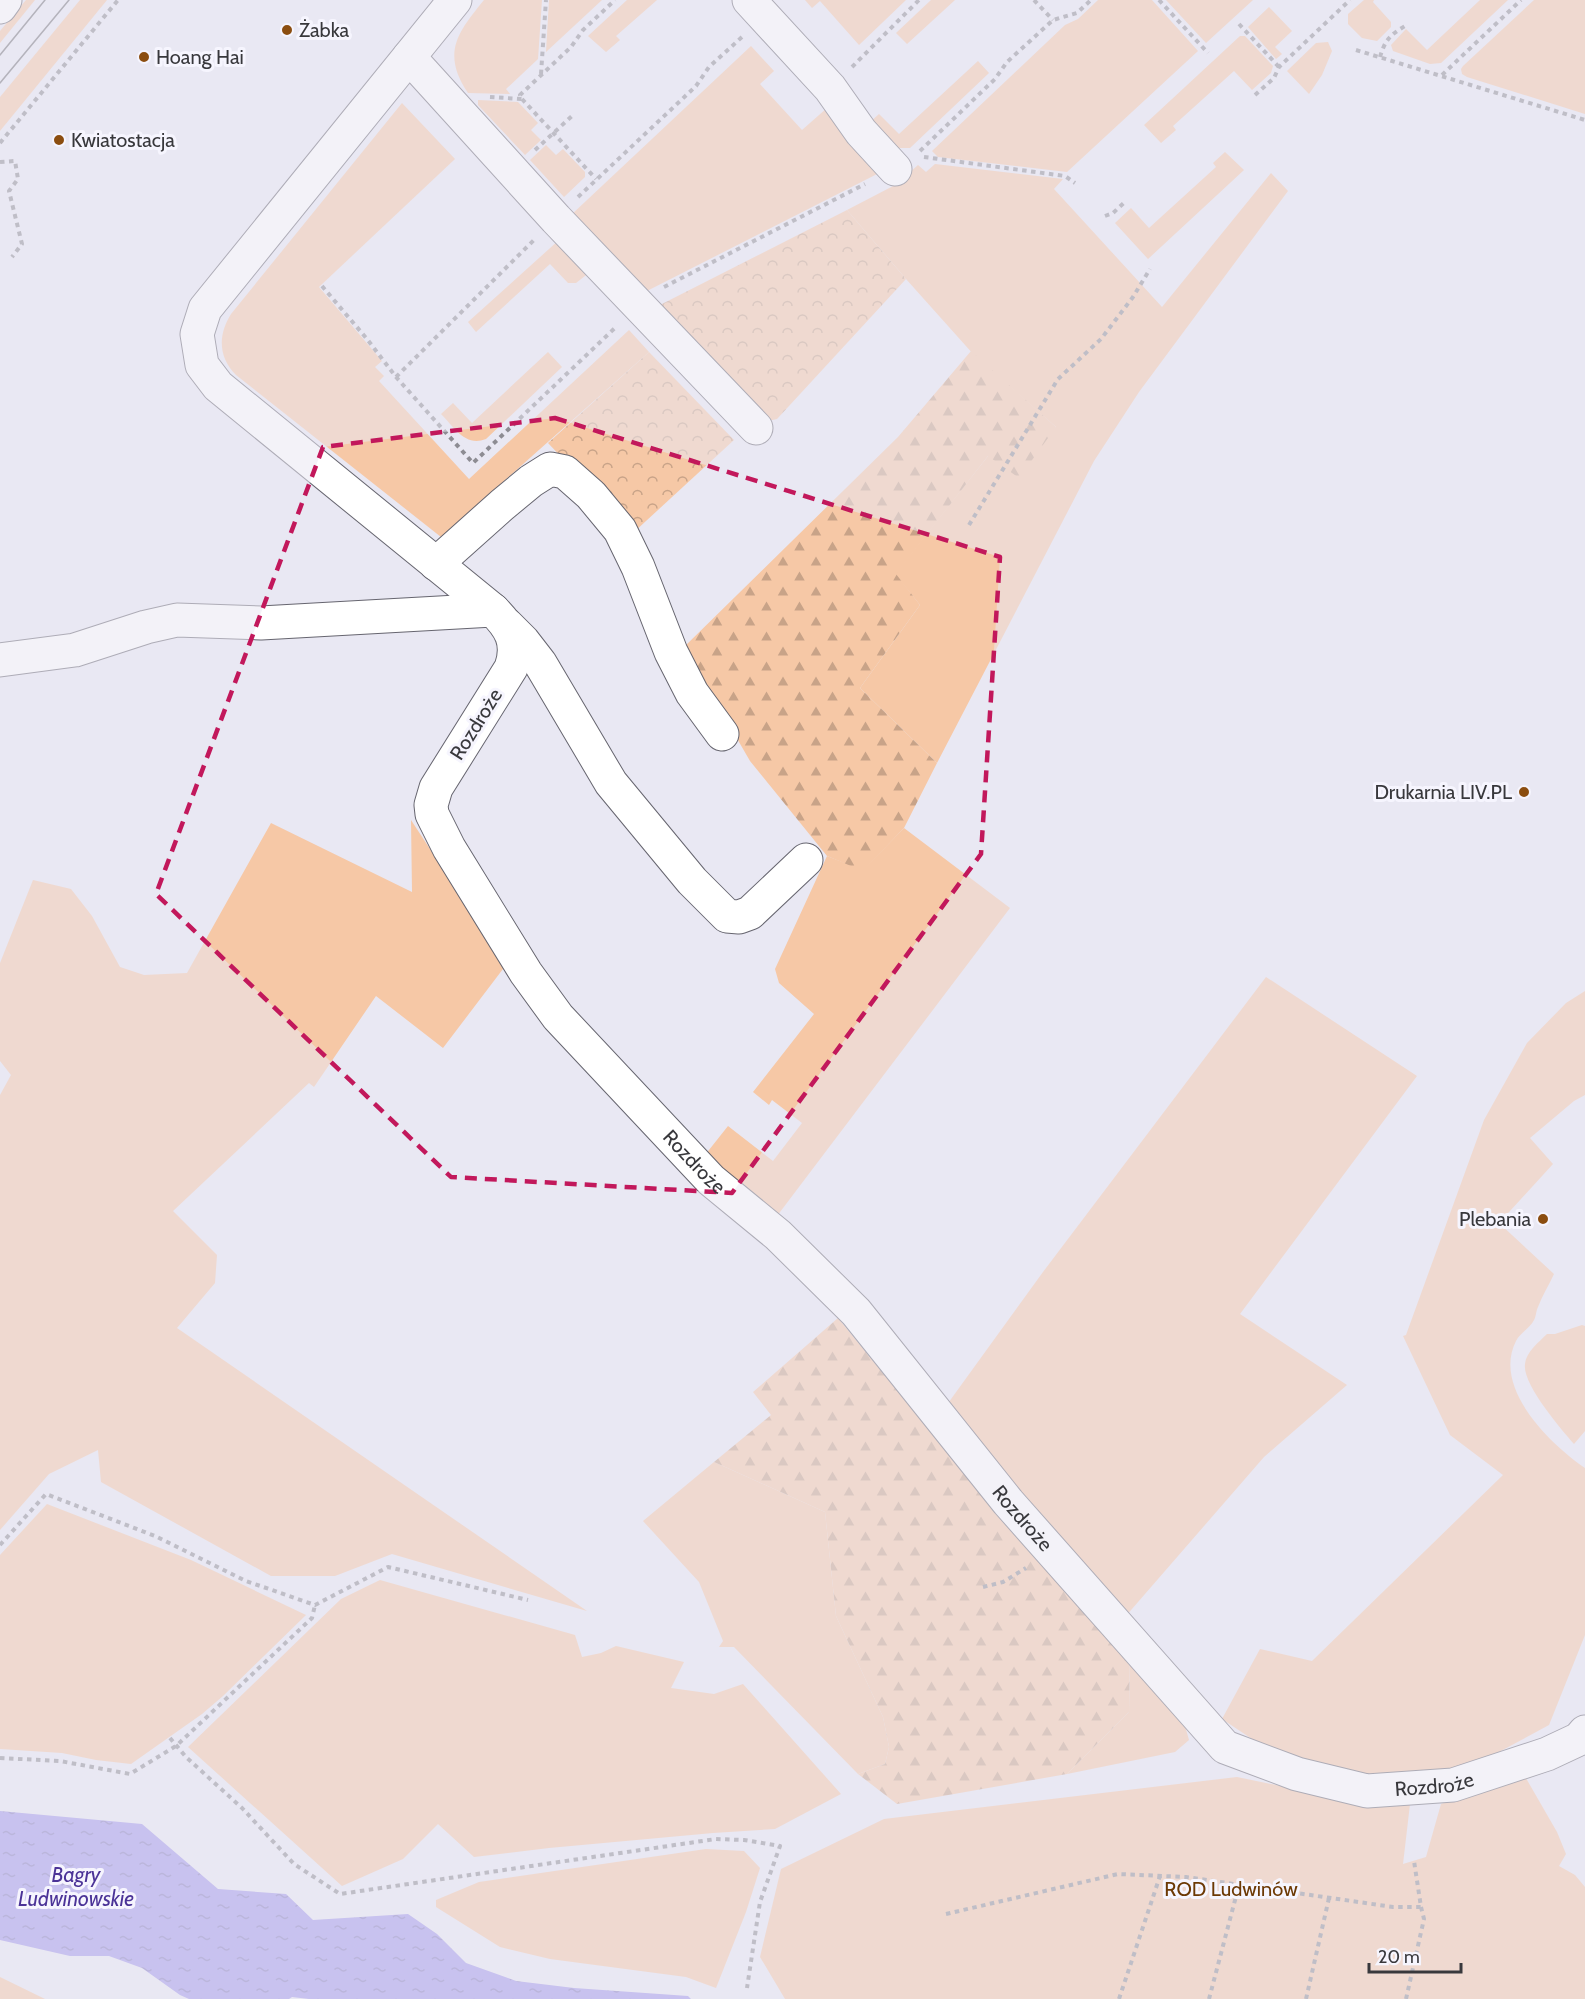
<svg xmlns="http://www.w3.org/2000/svg" width="1585" height="1999" font-family="Cabin,sans-serif">
	<style>
		.green { fill: #f6c8a6 }
		.forest { fill: url(#forest-firs) }
		.park { fill: url(#park-crowns) }
		.water { fill: url(#water-ripples) }
		.lines { fill: none; stroke-linecap: round; stroke-linejoin: round }
		.minor-casing { stroke: #66656f; stroke-width: 35 }
		.secondary-casing { stroke: #66656f; stroke-width: 35 }
		.path { stroke: #8d8c93; stroke-width: 4; stroke-dasharray: 4.5 4.5; stroke-linecap: butt }
		.minor { stroke: #fff; stroke-width: 33 }
		.secondary { stroke: #fff; stroke-width: 33 }
		.tram { stroke: #74747a; stroke-width: 1.5 }
		.marked { fill: none; stroke: #c2185b; stroke-width: 4.5; stroke-dasharray: 12 8; stroke-linejoin: round }
		.poi-dot { fill: #8b4d0f; stroke: #f6f5fe; stroke-width: 2 }
		.labels { text-anchor: middle; stroke-width: 6; stroke-linejoin: round; paint-order: stroke }
		.poi-label { font-size: 20px; fill: #38383c; stroke: #f6f5fe; text-anchor: start }
		.street-label { font-size: 20px; fill: #38383c; stroke: #f6f5fe }
		.park-label { font-size: 20px; fill: #6c3904; stroke: #f6f5fe }
		.water-label { font-size: 21px; font-style: italic; fill: #4b3397; stroke: #f6f5fe }
	</style>
	<defs>
		<pattern id="forest-firs" width="22" height="20" patternUnits="userSpaceOnUse" patternTransform="scale(1.5)"><rect width="22" height="20" fill="#f6c8a6"/><path d="M5 1l3.5 6h-7zM16 11l3.5 6h-7z" fill="#c8a388"/></pattern>
		<pattern id="park-crowns" width="20" height="18" patternUnits="userSpaceOnUse" patternTransform="scale(1.5)"><rect width="20" height="18" fill="#f6c8a6"/><path d="M2 6a3 3 0 1 1 6 0M12 15a3 3 0 1 1 6 0" fill="none" stroke="#c8a388"/></pattern>
		<pattern id="water-ripples" width="26" height="14" patternUnits="userSpaceOnUse" patternTransform="scale(1.5)"><rect width="26" height="14" fill="#9f94ea"/><path d="M2 4q2-2 4 0t4 0M15 11q2-2 4 0t4 0" fill="none" stroke="#837abf"/></pattern>
	</defs>
	<rect width="100%" height="100%" fill="#e9e8f3"/>
	<g class="green">
		<path d="M26,0H35L0,43V31Z"/>
		<path d="M80,0H107L0,131V97Z"/>
		<path d="M484,0H542L538,59L506,89L510,94L468,93C441,53 458,32 484,0Z"/>
		<path d="M549,0H602L546,52Z"/>
		<path d="M627,0H657L616,36L620,40L606,52L588,36Z"/>
		<path d="M805,0H906L859,45L820,1L812,8Z"/>
		<path d="M931,0H955L907,44L896,33Z"/>
		<path d="M1098,0H1152L1198,51L1067,172L938,157L932,151L1065,25L1078,19Z"/>
		<path d="M1166,0H1253L1206,43Z"/>
		<path d="M1364,0H1374L1373,2L1391,22V27L1377,41L1362,38L1348,24V14Z"/>
		<path d="M1480,0H1508L1441,63L1430,64L1393,51L1391,45L1406,29L1427,50Z"/>
		<path d="M1534,0H1585V114L1467,77L1462,74L1461,69L1463,66Z"/>
		<path d="M1269,7L1292,31L1275,47L1282,54L1276,59L1248,27Z"/>
		<path d="M1240,36H1245L1273,66L1271,73L1252,90L1234,71L1173,126L1176,130L1161,143L1144,125Z"/>
		<path d="M1328,42L1332,51L1322,75L1309,94L1287,71L1316,43Z"/>
		<path d="M751,46L774,71L760,84L802,130L827,108L883,171L643,293L570,216Z"/>
		<path d="M978,61L989,73L910,148H895L867,125L879,114L899,134Z"/>
		<path d="M478,100L518,102L538,123L531,130L541,140L525,155L478,105Z"/>
		<path d="M402,103L455,159L319,287L382,361L375,367L384,376L379,381L469,479L629,330L649,352L441,537L236,375C218,357 218,335 231,314Z"/>
		<path d="M546,145L556,155L563,149L585,172V177L564,197L530,160Z"/>
		<path d="M1225,152L1244,170L1148,259L1115,223L1131,208L1149,228L1216,167L1213,163Z"/>
		<path d="M935,164L1063,179L1054,189L1162,307L1271,173L1288,191L1139,392L1094,461L937,763L860,688L920,605L895,574L988,456L1056,427L974,355L906,279L847,210L897,184L918,165L926,172Z"/>
		<path d="M559,240L590,272L576,283H568L550,264L476,332L468,322Z"/>
		<path d="M548,352L562,367L486,439C465,447 455,428 441,414L453,403L472,423Z"/>
		<path d="M411,820L506,965L443,1048L376,996L314,1087L309,1083L173,1211L217,1255L215,1283L177,1328L587,1611L392,1554L335,1576H271L101,1482L98,1450L49,1474L0,1530V1095L11,1075L0,1061V963L33,880L71,889L92,916L120,967L144,975L187,973L271,823L412,892Z"/>
		<path d="M904,828L1010,908L777,1216L705,1155L728,1126L773,1161L802,1123L772,1100L769,1105L753,1092L814,1014L779,983L775,969L827,856L863,870Z"/>
		<path d="M1266,977L1417,1076L1240,1314L1347,1385L1264,1457L1125,1617L946,1406L1043,1272Z"/>
		<path d="M1585,991V1095L1574,1101L1530,1138L1553,1164L1499,1223L1554,1274C1549,1285 1542,1296 1538,1307C1536,1311 1536,1317 1534,1320C1530,1328 1520,1333 1516,1341C1492,1388 1550,1444 1585,1468V1635L1549,1725L1484,1760L1458,1771L1403,1779L1332,1770L1255,1741L1222,1719L1260,1649L1312,1661L1503,1475L1450,1435L1403,1336L1406,1335L1484,1120L1527,1043L1566,1003Z"/>
		<path d="M1582,1325L1585,1326V1431L1574,1444C1561,1429 1522,1384 1525,1364C1526,1352 1539,1342 1547,1334H1555Z"/>
		<path d="M714,1462L825,1512L836,1616L883,1717L889,1747L885,1764L858,1774L734,1647H719L723,1641L699,1582L643,1521Z"/>
		<path d="M47,1504L191,1560L306,1615L223,1696L202,1714L131,1764L96,1760L62,1753L0,1749V1555Z"/>
		<path d="M380,1580L575,1635L582,1657L601,1653L616,1646L684,1662L671,1688L714,1694L743,1684L841,1794L775,1829L713,1833L549,1848L474,1857L438,1824L403,1859L342,1886L188,1747L341,1599Z"/>
		<path d="M1130,1655L1183,1719L1189,1740L1175,1752L1067,1774L1129,1712Z"/>
		<path d="M1523,1773L1557,1832L1566,1854L1559,1866L1575,1875L1585,1887V1999H785L760,1957L781,1869L884,1819L1237,1777L1368,1804H1410L1403,1864L1426,1857L1441,1804Z"/>
		<path d="M706,1849L744,1851L760,1868L746,1912L716,1988L686,1977L550,1959L500,1947L436,1907V1900L479,1882Z"/>
		<path d="M0,1977L45,1999H0Z"/>
	</g>
	<g class="forest">
		<path d="M971,351L1056,427L1019,478L988,456L896,574L920,605L860,688L937,763L904,828L863,871L827,856L750,761L684,647L898,437Z"/>
		<path d="M838,1318L974,1484L1130,1655L1129,1712L1067,1774L897,1804L858,1774L885,1764L889,1747L883,1717L836,1616L825,1512L714,1462L771,1415L753,1392Z"/>
	</g>
	<g class="park">
		<path d="M847,210L906,279L777,419L768,421L660,305Z"/>
		<path d="M649,352L734,440L633,533L548,443Z"/>
	</g>
	<path class="water" d="M0,1811L142,1824L218,1889L286,1894L313,1920L408,1914L437,1934L466,1963L516,1981L574,1988L688,1996L691,1999H309L292,1997L289,1999H189L180,1995L142,1968L109,1956H70L0,1940Z"/>
	<g class="lines">
		<defs>
			<g id="minor">
				<path d="M455,0L205,309L197,334L202,365L218,386L493,610"/>
				<path d="M749,0L830,88L861,132L895,169"/>
				<path d="M409,57L556,219L756,428"/>
				<path d="M436,564L502,505L531,481L550,469L565,472L591,495L620,530L638,567L671,652L692,693L722,734"/>
				<path d="M507,625L523,641L540,663L611,783L692,881L727,916L739,917L750,913L806,860"/>
				<path id="s1" d="M0,660L75,650L146,627L177,620L261,623L493,610C510,627 520,642 511,668L436,788L431,805L432,814L449,848L526,973L558,1017L711,1180L778,1235L856,1312L1008,1502L1225,1747L1297,1774L1367,1791L1453,1785L1547,1754L1579,1739L1585,1732"/>
			</g>
			<path id="secondary" d="M0,7L5,0"/>
		</defs>
		<use href="#minor" class="minor-casing"/>
		<use href="#secondary" class="secondary-casing"/>
		<g class="path">
			<path d="M1034,0L1053,20"/>
			<path d="M1159,0L1208,53"/>
			<path d="M1239,24L1279,67"/>
			<path d="M1356,50L1585,120"/>
			<path d="M1380,57C1385,40 1390,35 1405,26"/>
			<path d="M852,67L919,0"/>
			<path d="M541,74L546,0"/>
			<path d="M1442,75L1521,0"/>
			<path d="M1255,95L1274,78L1279,67L1350,0"/>
			<path d="M490,97L522,99L520,95L571,47L583,30L615,0"/>
			<path d="M522,99L596,179"/>
			<path d="M0,143L118,0"/>
			<path d="M535,150L572,116"/>
			<path d="M920,151L995,79L1007,62L1053,20L1077,13L1091,0"/>
			<path d="M924,157L1065,176L1075,183"/>
			<path d="M0,162L15,161L18,179L9,191L22,244L12,257"/>
			<path d="M578,197L696,86L709,67L742,37"/>
			<path d="M1105,216L1113,213L1126,201"/>
			<path d="M322,286L367,339L396,377L473,463L617,326"/>
			<path d="M664,287L865,184"/>
			<path d="M396,377L534,240"/>
			<path d="M969,525L1058,379L1101,339L1133,297L1150,269"/>
			<path d="M0,1545L46,1494L155,1536L246,1581L315,1605L388,1567L528,1600"/>
			<path d="M983,1587L1003,1582L1026,1568"/>
			<path d="M170,1738L186,1757L242,1808L294,1864L340,1894L716,1839L744,1840L780,1846L760,1902L747,1988"/>
			<path d="M0,1758L60,1761L130,1774L176,1746L312,1618L315,1605"/>
			<path d="M946,1914L1118,1874L1186,1877L1393,1907H1421L1414,1861"/>
			<path d="M1119,1999L1160,1876"/>
			<path d="M1209,1999L1239,1885"/>
			<path d="M1306,1999L1329,1898"/>
			<path d="M1406,1999L1424,1919L1421,1907"/>
		</g>
		<use href="#minor" class="minor"/>
		<use href="#secondary" class="secondary"/>
		<g class="tram">
			<path d="M0,55L45,0"/>
			<path d="M0,83L69,0"/>
		</g>
	</g>
	<path d="M0 0H1585V1999H0ZM555,418L1000,557L981,854L732,1193L451,1177L156,894L323,447Z" fill="#e9e8f3" fill-opacity=".55" fill-rule="evenodd"/>
	<path class="marked" d="M555,418L1000,557L981,854L732,1193L451,1177L156,894L323,447Z"/>
	<g class="poi-dot">
		<circle cx="287" cy="30" r="6"/>
		<circle cx="144" cy="57" r="6"/>
		<circle cx="59" cy="140" r="6"/>
		<circle cx="1524" cy="792" r="6"/>
		<circle cx="1543" cy="1219" r="6"/>
	</g>
	<g class="labels">
		<g class="poi-label">
			<text x="299" y="37">Żabka</text>
			<text x="156" y="64">Hoang Hai</text>
			<text x="71" y="147">Kwiatostacja</text>
			<text x="1512" y="799" text-anchor="end">Drukarnia LIV.PL</text>
			<text x="1531" y="1226" text-anchor="end">Plebania</text>
		</g>
		<g class="street-label">
			<text transform="translate(476 724) rotate(-58)" y="7">Rozdroże</text>
			<text dy="7" stroke="none"><textPath href="#s1" startOffset="1170">Rozdroże</textPath></text>
			<text dy="7" stroke="none"><textPath href="#s1" startOffset="1656">Rozdroże</textPath></text>
			<text dy="7" stroke="none"><textPath href="#s1" startOffset="2178">Rozdroże</textPath></text>
		</g>
		<g class="park-label">
			<text x="1231" y="1896">ROD Ludwinów</text>
		</g>
		<g class="water-label">
			<text x="76" y="1882">Bagry<tspan x="76" dy="24">Ludwinowskie</tspan></text>
		</g>
	</g>
	<path d="M1369 1963v9h92v-9" fill="none" stroke="#38383c" stroke-width="3"/>
	<text x="1378" y="1963" font-size="18" fill="#38383c" stroke="#f6f5fe" stroke-width="4.5" paint-order="stroke">20 m</text>
</svg>
